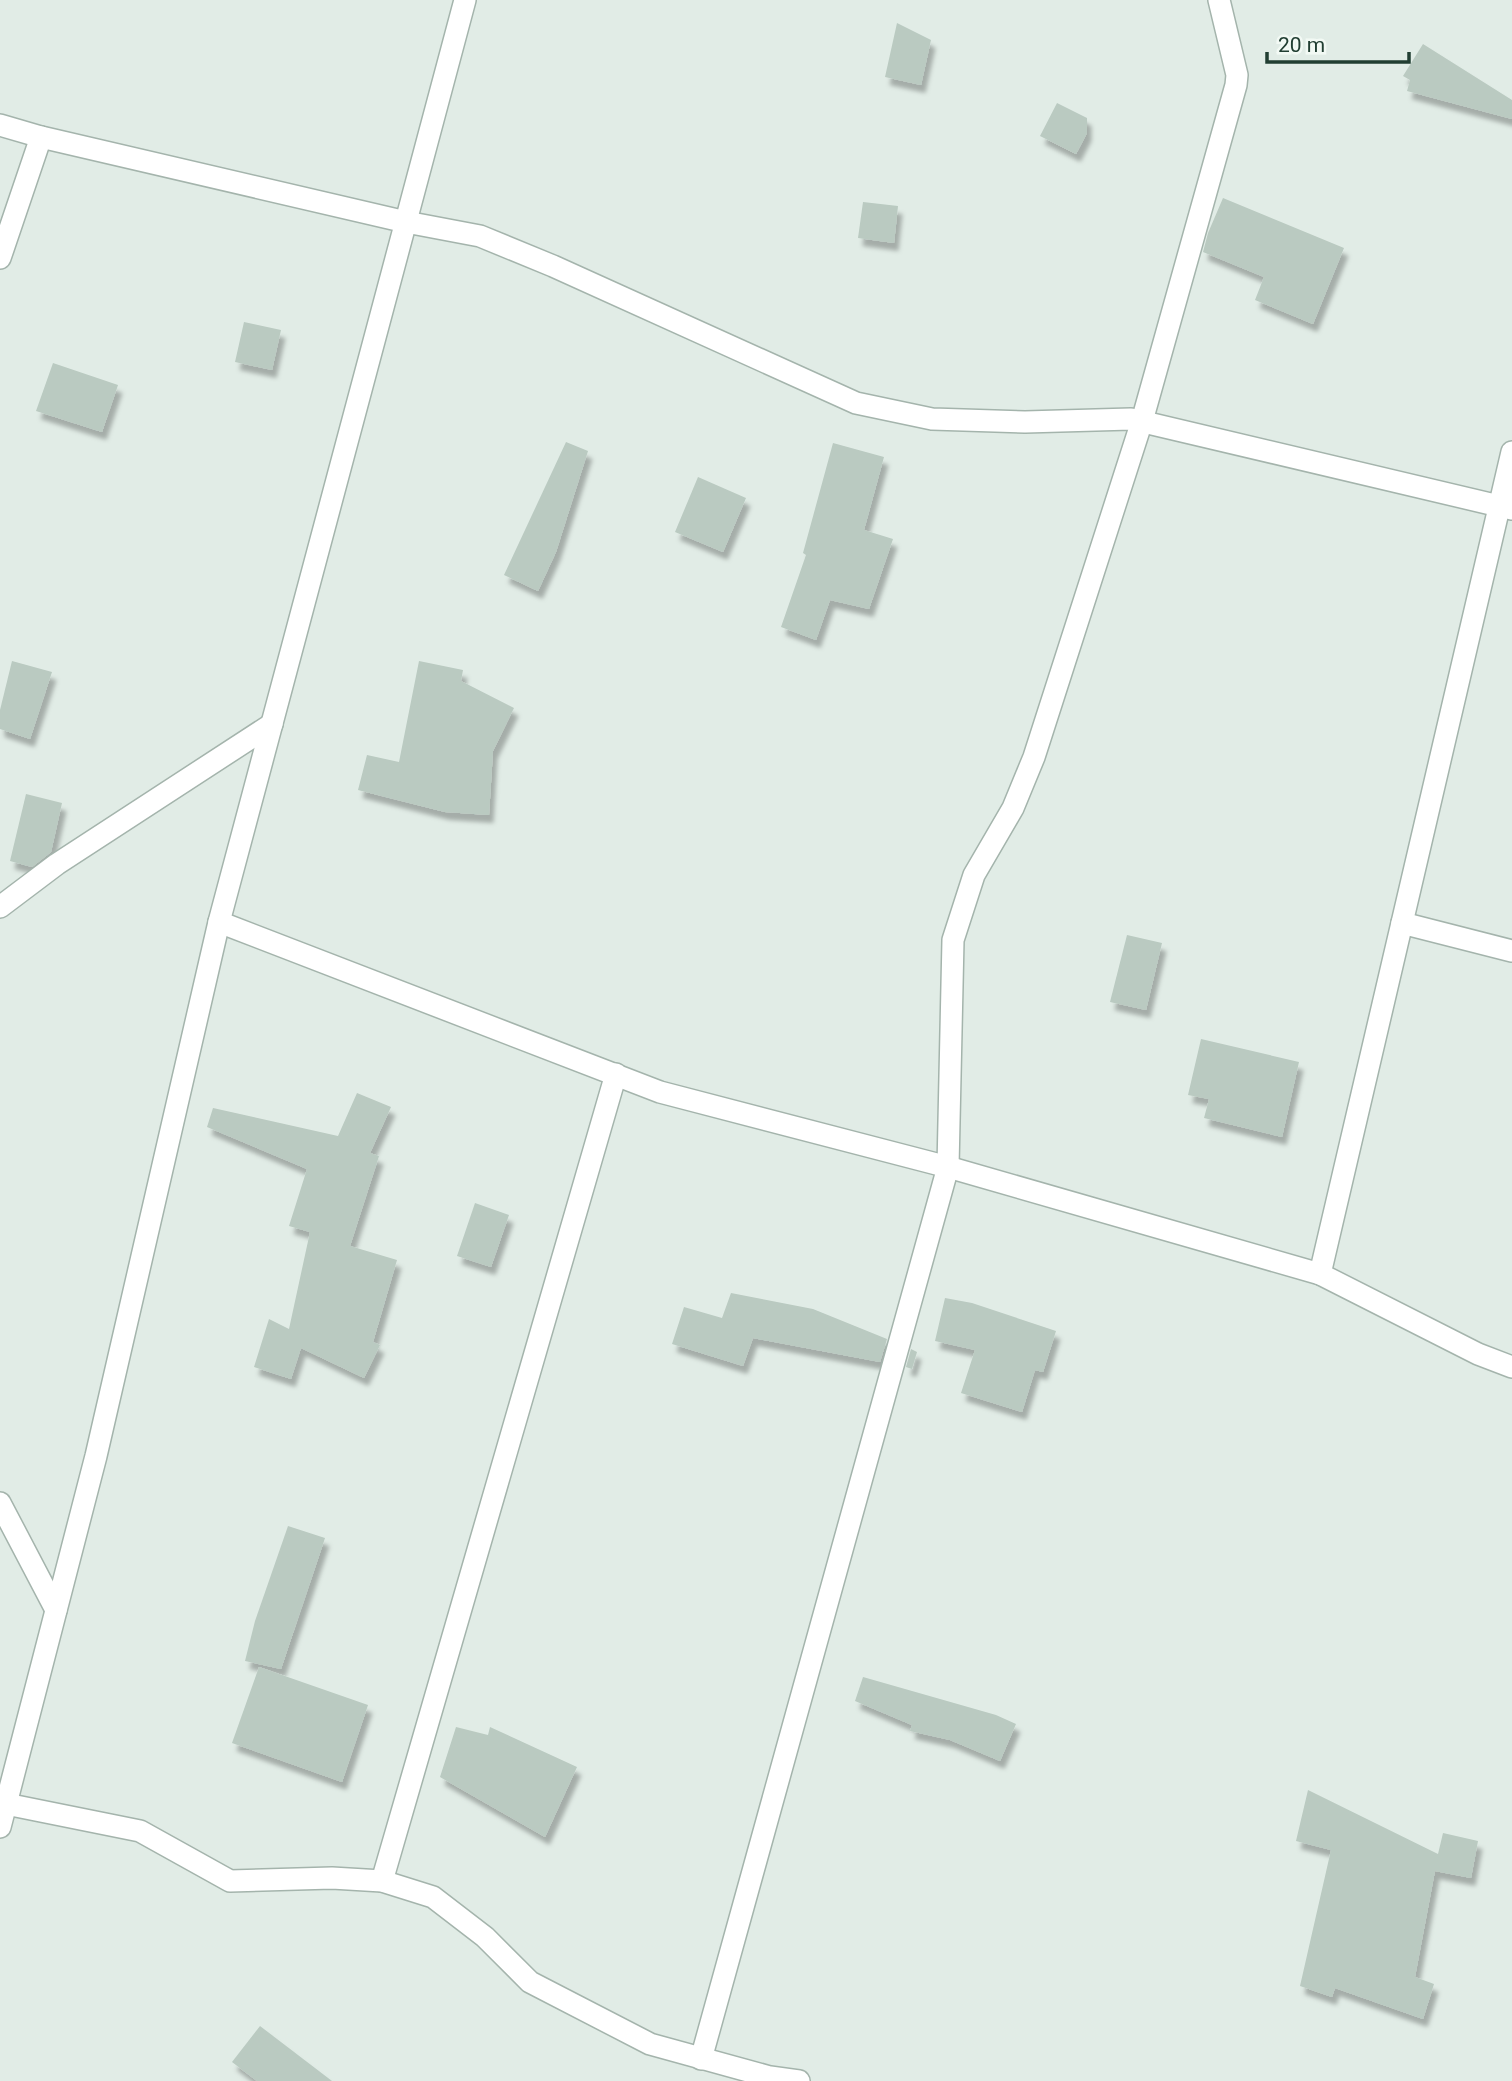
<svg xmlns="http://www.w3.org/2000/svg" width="1512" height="2081" font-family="Roboto,sans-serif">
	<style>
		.building { fill: #bacac1; filter: url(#shadow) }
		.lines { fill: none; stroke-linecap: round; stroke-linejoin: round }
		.street-casing { stroke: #a4b4ac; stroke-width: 24 }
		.street { stroke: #fff; stroke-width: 21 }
	</style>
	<defs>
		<filter id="shadow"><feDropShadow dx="4.5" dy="8" stdDeviation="2" flood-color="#0004"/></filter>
	</defs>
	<rect width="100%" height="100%" fill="#e1ece6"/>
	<g class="building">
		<path d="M897,23L931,40L921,85L885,77Z"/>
		<path d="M1423,44L1512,100V119L1407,91L1410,80L1403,76Z"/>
		<path d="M1057,103L1087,118V133L1076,154L1040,136Z"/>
		<path d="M1223,198L1344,248L1313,324L1255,300L1264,277L1203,252L1208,233Z"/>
		<path d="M863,202L898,206L894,243L858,238Z"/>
		<path d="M244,322L281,330L272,370L235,362Z"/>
		<path d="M53,363L118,385L102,432L36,411Z"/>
		<path d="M566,442L588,451L556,552L538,591L504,575Z"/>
		<path d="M833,443L884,457L864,530L893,539L869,609L830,600L816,640L781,627L806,555L803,553Z"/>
		<path d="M698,477L746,498L723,552L675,532Z"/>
		<path d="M12,661L52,672L30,739L0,729V710Z"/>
		<path d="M419,661L463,670L461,681L514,708L493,751L489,815L445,812L358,790L367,755L399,762Z"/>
		<path d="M26,794L62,803L51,852L32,867L10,861Z"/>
		<path d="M1127,935L1162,943L1146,1010L1110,1002Z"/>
		<path d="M1201,1039L1299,1062L1282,1137L1204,1118L1209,1099L1188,1095Z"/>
		<path d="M357,1093L391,1107L370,1153L379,1156L350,1246L397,1260L373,1342L380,1345L364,1378L301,1348L291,1379L254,1367L269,1319L289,1329L310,1232L289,1226L307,1169L207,1127L213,1108L338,1136Z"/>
		<path d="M475,1203L509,1215L491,1267L457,1256Z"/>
		<path d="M731,1293L813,1309L887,1339L880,1362L753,1338L743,1366L672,1344L684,1307L722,1318Z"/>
		<path d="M945,1298L972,1303L1056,1331L1043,1372L1035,1370L1022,1412L961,1393L975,1350L935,1341Z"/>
		<path d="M911,1349L917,1352L912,1369L906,1367Z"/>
		<path d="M288,1526L325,1538L281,1669L245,1661L255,1621Z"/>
		<path d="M259,1667L368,1705L342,1782L232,1743Z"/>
		<path d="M863,1677L996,1715L1016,1724L1000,1761L950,1740L910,1731L912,1725L855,1701Z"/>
		<path d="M456,1727L488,1735L490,1727L577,1767L545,1837L440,1777Z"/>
		<path d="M1308,1790L1438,1854L1443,1833L1478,1841L1471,1878L1435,1871L1415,1977L1434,1984L1423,2019L1335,1988L1332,1997L1300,1986L1331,1850L1296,1841Z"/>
		<path d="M260,2026L332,2081H257L232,2062Z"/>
	</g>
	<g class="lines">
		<defs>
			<g id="street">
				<path d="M0,125L41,137L406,222L480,236L553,266L856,403L932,419L1025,422L1131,419L1512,509"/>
				<path d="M0,258L41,137"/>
				<path d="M0,907L57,864L272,724"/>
				<path d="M219,922L660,1092L948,1167L1320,1274L1478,1354L1512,1367"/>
				<path d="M1402,923L1512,951"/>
				<path d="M1320,1274L1512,452"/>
				<path d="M0,1503L56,1610"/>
				<path d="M6,1804L140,1831L230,1881L332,1878L382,1881L433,1897L485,1937L530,1982L650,2044L770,2077L799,2081"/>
				<path d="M0,1827L96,1456L219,922L465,0"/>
				<path d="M382,1881L616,1074"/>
				<path d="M701,2059L948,1167L953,940L974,875L1013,808L1034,757L1142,421L1236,85L1237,75L1219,0"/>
			</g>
		</defs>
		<use href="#street" class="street-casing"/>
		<use href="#street" class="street"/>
	</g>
	<path d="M1267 52v10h142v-10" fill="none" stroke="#213e32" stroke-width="3.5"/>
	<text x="1278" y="52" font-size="21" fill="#213e32" stroke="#f2f9f4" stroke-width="5" paint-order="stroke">20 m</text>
</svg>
